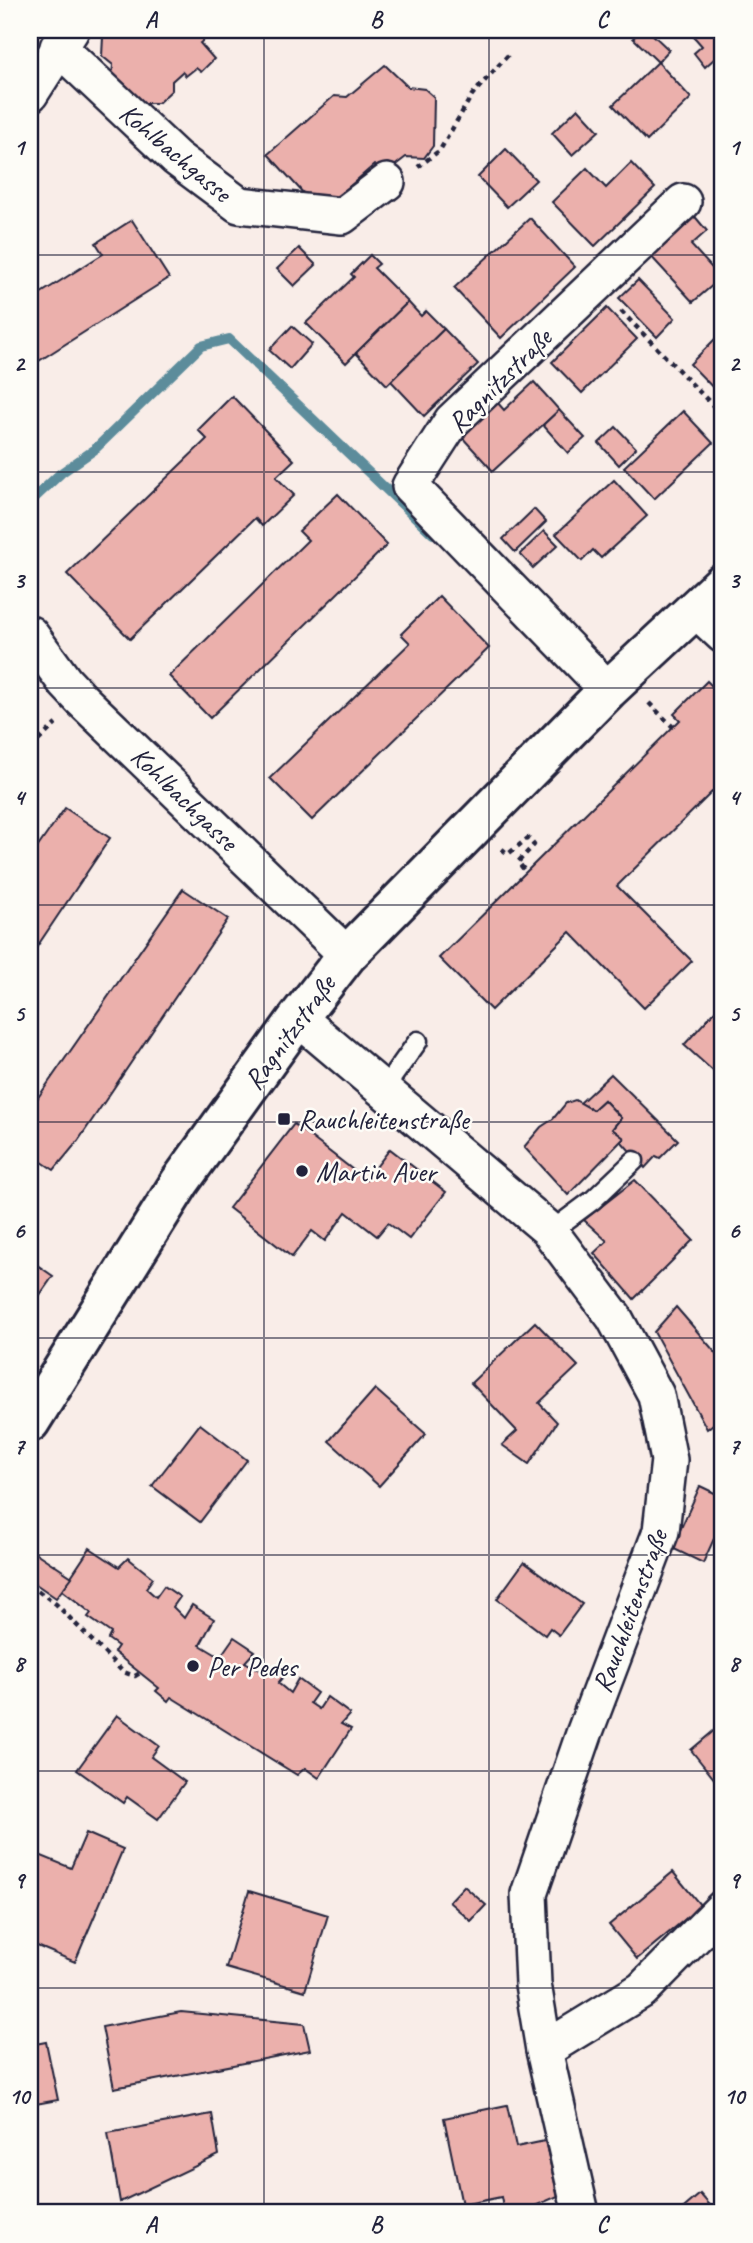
<svg xmlns="http://www.w3.org/2000/svg" width="753" height="2243" font-family="Caveat,sans-serif">
	<style>
		.lines { fill: none; stroke-linecap: round; stroke-linejoin: round }
		.stream { stroke: #5b8c9b; stroke-width: 10 }
		.building { fill: #ebb0ac; stroke: #22223b; stroke-width: 2 }
		.lane-casing { stroke: #22223b; stroke-width: 23 }
		.street-casing { stroke: #22223b; stroke-width: 40 }
		.secondary-casing { stroke: #22223b; stroke-width: 44 }
		.path { stroke: #22223b; stroke-width: 4.5; stroke-dasharray: 5 5; stroke-linecap: butt }
		.lane { stroke: #fdfcf7; stroke-width: 18 }
		.street { stroke: #fdfcf7; stroke-width: 35 }
		.secondary { stroke: #fdfcf7; stroke-width: 38 }
		.grid { fill: none; stroke: #22223b; stroke-width: 2; stroke-opacity: 0.55 }
		.poi-dot { fill: #22223b; stroke: #fdfcf7; stroke-width: 2.5 }
		.labels { text-anchor: middle; stroke-width: 5; stroke-linejoin: round; paint-order: stroke }
		.street-label { font-size: 28px; fill: #22223b; stroke: #fdfcf7 }
		.poi-label { font-size: 28px; fill: #22223b; stroke: #fdfcf7; text-anchor: start }
		.neatline { fill: none; stroke: #22223b; stroke-width: 2.5 }
		.grid-label { font-size: 23px; text-anchor: middle; font-weight: bold; fill: #22223b }
	</style>
	<rect width="100%" height="100%" fill="#f9ede8"/>
	<filter id="ink" filterUnits="userSpaceOnUse"><feTurbulence type="fractalNoise" baseFrequency=".0143" numOctaves="2"/><feDisplacementMap in="SourceGraphic" scale="14" xChannelSelector="R" yChannelSelector="G"/><feConvolveMatrix kernelMatrix="1 2 1 2 8 2 1 2 1" color-interpolation-filters="sRGB"/></filter>
	<g filter="url(#ink)">
		<g class="lines">
			<path class="stream" d="M30,502L61,473L94,450L201,346L229,339L433,534"/>
		</g>
		<g class="building">
			<path d="M109,30H216L200,43L214,59L201,72L196,68L186,76L182,72L172,81V90L158,103H140L112,76L113,65L102,56L103,37Z"/>
			<path d="M641,30H648L669,50L658,62L633,38Z"/>
			<path d="M688,30H721L723,33V51L705,67L694,53L702,46Z"/>
			<path d="M658,62L691,98L647,141L613,105Z"/>
			<path d="M385,65L408,87L425,89L434,97L433,146L424,158L406,157L384,174L374,165L326,207L314,205L268,154L334,96L347,97Z"/>
			<path d="M578,108L599,131L572,155L552,133Z"/>
			<path d="M506,149L536,180L507,207L478,177Z"/>
			<path d="M631,163L655,188L595,246L552,202L587,168L606,188Z"/>
			<path d="M692,213L707,231L691,245L721,278L693,302L648,253Z"/>
			<path d="M530,218L575,267L501,338L454,288Z"/>
			<path d="M132,220L169,278L31,366L30,300L103,254L96,243Z"/>
			<path d="M299,248L316,265L294,286L277,269Z"/>
			<path d="M370,255L379,264L374,268L408,302L346,363L306,323L354,277L351,274Z"/>
			<path d="M638,280L675,318L657,337L619,298Z"/>
			<path d="M408,302L421,316L426,311L444,329L387,385L356,353Z"/>
			<path d="M607,308L637,339L582,393L552,362Z"/>
			<path d="M292,326L312,344L290,369L269,350Z"/>
			<path d="M444,329L478,364L424,416L391,381Z"/>
			<path d="M723,331V398L690,364Z"/>
			<path d="M534,382L559,410L493,471L460,435L497,402L504,410Z"/>
			<path d="M232,396L294,460L276,477L294,495L262,526L255,518L130,639L67,574L207,439L198,430Z"/>
			<path d="M559,410L585,438L568,453L543,425Z"/>
			<path d="M683,411L713,443L654,499L624,467Z"/>
			<path d="M616,427L636,448L619,465L599,443Z"/>
			<path d="M614,480L647,516L601,558L593,550L582,561L556,534Z"/>
			<path d="M338,494L387,545L210,718L169,676L308,540L299,531Z"/>
			<path d="M534,509L546,522L515,552L503,539Z"/>
			<path d="M544,531L558,545L533,568L520,554Z"/>
			<path d="M439,596L489,648L312,820L270,778L410,643L401,634Z"/>
			<path d="M707,681L723,697V781L617,886L692,961L644,1008L570,932L491,1010L439,958L680,720L674,714Z"/>
			<path d="M65,808L110,838L30,957V858Z"/>
			<path d="M183,889L228,919L78,1141L54,1170L30,1154V1109Z"/>
			<path d="M723,1002V1080L684,1045Z"/>
			<path d="M611,1074L678,1140L660,1158L656,1156L645,1168L621,1141L624,1138L612,1129L621,1118L604,1100L593,1110L580,1103Z"/>
			<path d="M575,1100L593,1110L604,1100L621,1118L612,1129L624,1138L568,1195L524,1147L541,1127L553,1119L566,1103Z"/>
			<path d="M294,1124L366,1180L390,1149L446,1192L409,1239L388,1223L377,1236L346,1212L325,1241L312,1231L292,1257L229,1208Z"/>
			<path d="M635,1180L693,1240L634,1299L594,1253L607,1241L584,1220Z"/>
			<path d="M30,1260L53,1276L30,1309Z"/>
			<path d="M676,1307L721,1359L723,1357V1416L707,1429L654,1332Z"/>
			<path d="M535,1322L578,1366L539,1403L557,1422L529,1464L502,1445L517,1431L471,1383Z"/>
			<path d="M375,1389L426,1434L379,1486L329,1441Z"/>
			<path d="M200,1424L247,1460L200,1522L152,1486Z"/>
			<path d="M700,1486L723,1497V1519L703,1563L672,1548Z"/>
			<path d="M90,1548L119,1567L128,1558L153,1578L146,1588L156,1597L164,1586L180,1597L173,1607L184,1618L192,1605L214,1619L200,1645L220,1657L234,1637L255,1651L245,1662L261,1671L266,1662L286,1673L278,1683L290,1693L298,1679L317,1693L310,1703L319,1709L327,1697L350,1714L341,1724L351,1729L319,1778L305,1768L297,1775L171,1697L168,1701L156,1691L159,1688L114,1652L118,1646L108,1639L111,1633L88,1617L91,1613L62,1590Z"/>
			<path d="M30,1549L72,1577L56,1598L30,1580Z"/>
			<path d="M524,1562L582,1604L559,1635L550,1628L545,1635L497,1599Z"/>
			<path d="M117,1715L159,1746L151,1757L185,1782L158,1819L127,1797L123,1803L77,1770Z"/>
			<path d="M723,1723V1790L691,1750Z"/>
			<path d="M86,1833L123,1849L75,1962L30,1943V1857L32,1852L71,1868Z"/>
			<path d="M673,1872L701,1906L637,1959L609,1925Z"/>
			<path d="M464,1886L486,1905L471,1921L449,1902Z"/>
			<path d="M249,1891L328,1915L305,1991L226,1968Z"/>
			<path d="M181,2012L304,2024L310,2050L114,2088L102,2027Z"/>
			<path d="M46,2042L58,2100L30,2105V2045Z"/>
			<path d="M507,2105L516,2147L545,2141L558,2196L519,2213H504L501,2197L462,2205L444,2118Z"/>
			<path d="M212,2114L219,2155L120,2202L108,2133Z"/>
			<path d="M700,2194L717,2213H678Z"/>
		</g>
		<g class="lines">
			<defs>
				<g id="lane">
					<path d="M383,1090L418,1041"/>
					<path d="M550,1232L593,1200L634,1161"/>
				</g>
				<g id="street">
					<path d="M58,47L176,158L239,205L342,216L387,182"/>
					<path d="M30,94L71,30"/>
					<path d="M696,610L723,635"/>
					<path d="M30,634L65,682L81,699L347,955"/>
					<path d="M608,690L410,486L452,421L683,202"/>
					<path d="M298,1018L548,1229L614,1317L656,1395L669,1460L661,1531L584,1734L529,1894L533,1984L544,2050L581,2213"/>
					<path d="M544,2050L642,1990L723,1908"/>
				</g>
				<path id="secondary" d="M30,1422L180,1182L298,1018L347,955L608,690L723,583"/>
			</defs>
			<use href="#lane" class="lane-casing"/>
			<use href="#street" class="street-casing"/>
			<use href="#secondary" class="secondary-casing"/>
			<g class="path">
				<path d="M418,167L440,150L472,95L509,54"/>
				<path d="M621,311L723,416"/>
				<path d="M649,703L673,727"/>
				<path d="M30,735L39,740L56,724"/>
				<path d="M502,849L508,854L528,838L534,845L518,862L526,872"/>
				<path d="M30,1585L56,1604L123,1672L135,1676L140,1673"/>
			</g>
			<use href="#lane" class="lane"/>
			<use href="#street" class="street"/>
			<use href="#secondary" class="secondary"/>
		</g>
	</g>
	<path class="grid" d="M264,30V2213M489,30V2213M30,255H723M30,472H723M30,688H723M30,905H723M30,1122H723M30,1338H723M30,1555H723M30,1771H723M30,1988H723"/>
	<g class="poi-dot">
		<rect x="277" y="1112" width="14" height="14" rx="3.5"/>
		<circle cx="302" cy="1171" r="7"/>
		<circle cx="193" cy="1666" r="7"/>
	</g>
	<g class="labels">
		<g class="street-label">
			<text transform="translate(176 152) rotate(40)" y="10">Kohlbachgasse</text>
			<text transform="translate(499 380) rotate(-45)" y="10">Ragnitzstraße</text>
			<text transform="translate(185 798) rotate(44)" y="10">Kohlbachgasse</text>
			<text transform="translate(289 1032) rotate(-54)" y="10">Ragnitzstraße</text>
			<text transform="translate(629 1611) rotate(-70)" y="10">Rauchleitenstraße</text>
		</g>
		<g class="poi-label">
			<text x="298" y="1129">Rauchleitenstraße</text>
			<text x="316" y="1181">Martin Auer</text>
			<text x="207" y="1676">Per Pedes</text>
		</g>
	</g>
	<rect width="753" height="2243" fill="none" stroke="#fdfcf7" stroke-width="77"/>
	<rect x="38" y="38" width="676" height="2166" class="neatline"/>
	<g class="grid-label">
		<text x="151" y="27">A</text>
		<text x="376" y="27">B</text>
		<text x="602" y="27">C</text>
		<text x="19" y="155">1</text>
		<text x="734" y="155">1</text>
		<text x="19" y="371">2</text>
		<text x="734" y="371">2</text>
		<text x="19" y="588">3</text>
		<text x="734" y="588">3</text>
		<text x="19" y="805">4</text>
		<text x="734" y="805">4</text>
		<text x="19" y="1021">5</text>
		<text x="734" y="1021">5</text>
		<text x="19" y="1238">6</text>
		<text x="734" y="1238">6</text>
		<text x="19" y="1454">7</text>
		<text x="734" y="1454">7</text>
		<text x="19" y="1671">8</text>
		<text x="734" y="1671">8</text>
		<text x="19" y="1888">9</text>
		<text x="734" y="1888">9</text>
		<text x="19" y="2104">10</text>
		<text x="734" y="2104">10</text>
		<text x="151" y="2232">A</text>
		<text x="376" y="2232">B</text>
		<text x="602" y="2232">C</text>
	</g>
</svg>
